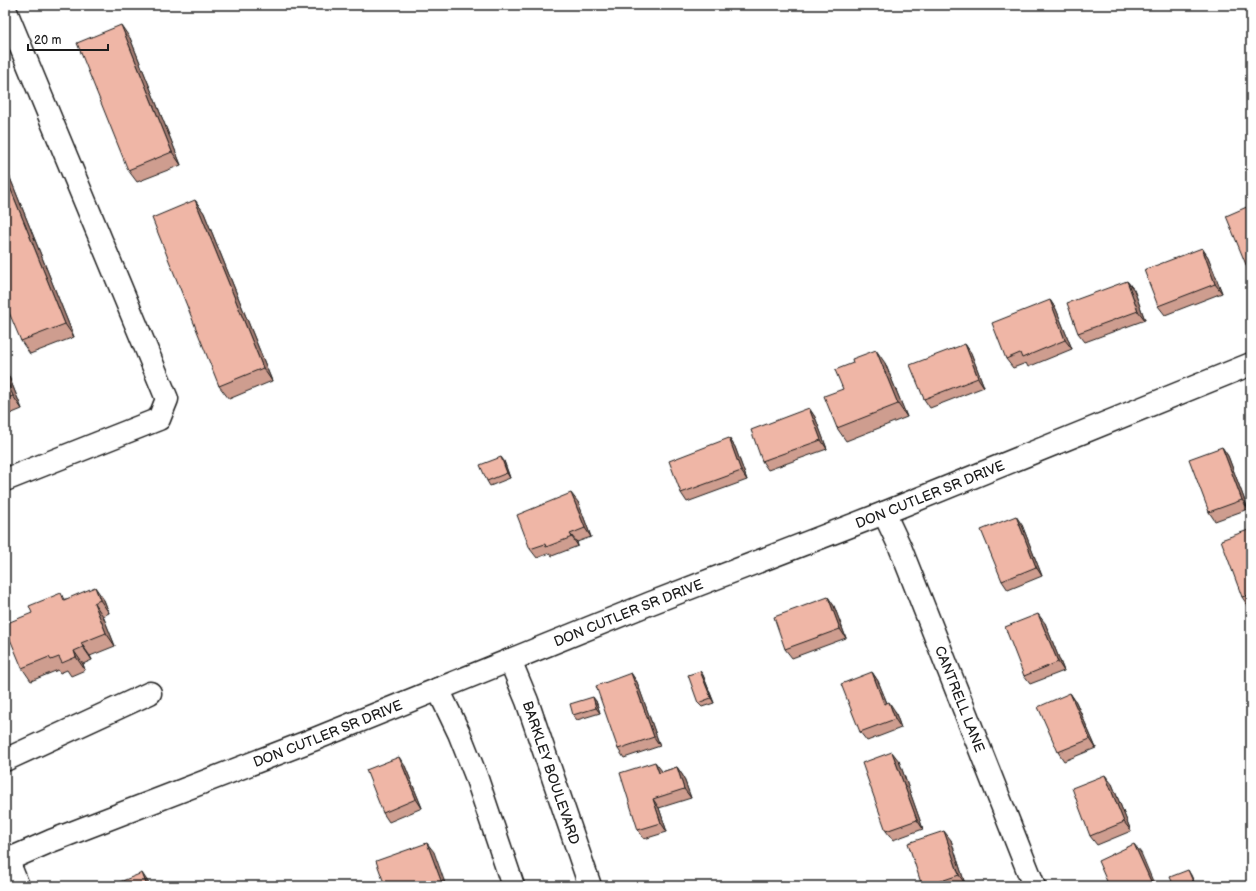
<svg xmlns="http://www.w3.org/2000/svg" width="1256" height="891" font-family="'Balsamiq Sans',sans-serif">
	<style>
		.lines { fill: none; stroke-linecap: round; stroke-linejoin: round }
		.minor-casing { stroke: #1c1c1c; stroke-width: 25 }
		.minor { stroke: #fff; stroke-width: 22 }
		.wall { fill: #ce9d8f; stroke: #1c1c1c }
		.shaded-wall { fill: #a77f74; stroke: #1c1c1c }
		.building { fill: #efb6a6; stroke: #1c1c1c }
		.labels { text-anchor: middle; stroke-width: 3.5; stroke-linejoin: round; paint-order: stroke }
		.street-label { font-size: 14px; fill: #1c1c1c; stroke: #fff }
	</style>
	<rect width="100%" height="100%" fill="#fff"/>
	<filter id="ink" filterUnits="userSpaceOnUse"><feTurbulence type="fractalNoise" baseFrequency=".025" numOctaves="2"/><feDisplacementMap in="SourceGraphic" scale="8" xChannelSelector="R" yChannelSelector="G"/><feConvolveMatrix kernelMatrix="1 2 1 2 8 2 1 2 1" color-interpolation-filters="sRGB"/></filter>
	<g filter="url(#ink)">
		<g class="lines">
			<defs>
				<g id="minor">
					<path d="M5,9L167,399L159,419L5,480"/>
					<path id="s1" d="M884,513L900,547L1034,886"/>
					<path id="s2" d="M510,660L527,701L590,886"/>
					<path d="M438,689L459,733L476,776L513,886"/>
					<path d="M5,760L150,693"/>
					<path d="M5,854L18,886"/>
					<path id="s3" d="M5,861L51,841L315,739L651,603L884,513L1251,364"/>
				</g>
			</defs>
			<use href="#minor" class="minor-casing"/>
			<use href="#minor" class="minor"/>
		</g>
		<g class="wall">
			<path d="M130,38L181,165L137,182L128,170Z"/>
			<path d="M6,168L74,337L30,354L21,341Z"/>
			<path d="M195,200L204,213L272,381L229,399L219,386Z"/>
			<path d="M1249,206L1251,209V273L1247,267Z"/>
			<path d="M1202,248L1208,257L1222,293L1165,315L1158,306Z"/>
			<path d="M1127,281L1134,290L1145,320L1085,342L1078,333Z"/>
			<path d="M1050,300L1056,309L1072,349L1028,367L1026,363L1013,368L1006,359Z"/>
			<path d="M965,344L971,353L984,387L930,408L924,399Z"/>
			<path d="M885,363L907,417L846,441L837,428L843,389Z"/>
			<path d="M5,367L22,409L5,416Z"/>
			<path d="M809,408L815,417L827,449L768,470L762,461Z"/>
			<path d="M729,438L735,447L747,480L687,502L681,493Z"/>
			<path d="M1222,447L1228,456L1248,509L1215,521L1209,512Z"/>
			<path d="M504,461L510,478L490,486L487,481Z"/>
			<path d="M578,502L591,537L577,542L578,546L552,556L550,553L537,558L530,549Z"/>
			<path d="M1022,525L1042,576L1008,590L1002,581Z"/>
			<path d="M1251,529V605L1248,606L1242,597Z"/>
			<path d="M828,597L834,606L846,638L792,658L785,649Z"/>
			<path d="M65,599L104,600L109,613L103,616L115,646L90,656L92,660L83,664L85,670L71,676L67,670L60,673L58,670L31,681L22,668L32,613Z"/>
			<path d="M1045,623L1064,671L1030,684L1024,676Z"/>
			<path d="M700,671L703,675L714,703L702,707L698,703Z"/>
			<path d="M872,672L878,681L887,703L895,711L901,728L867,741L860,732Z"/>
			<path d="M631,673L637,682L660,746L624,758L618,749Z"/>
			<path d="M1070,693L1076,702L1096,748L1064,761L1058,752Z"/>
			<path d="M596,701L600,713L577,720L573,715Z"/>
			<path d="M899,761L923,829L893,840L886,831Z"/>
			<path d="M405,766L422,808L389,822L383,813Z"/>
			<path d="M677,767L683,776L691,798L659,808L667,832L644,839L638,830L662,772Z"/>
			<path d="M1112,784L1131,831L1097,845L1090,836Z"/>
			<path d="M951,840L965,884L959,886H922Z"/>
		</g>
		<g class="shaded-wall">
			<path d="M121,25L130,38L181,165L172,152Z"/>
			<path d="M5,167L6,168L74,337L65,324L5,175Z"/>
			<path d="M195,200L204,213L272,381L263,368Z"/>
			<path d="M1202,248L1208,257L1222,293L1215,284Z"/>
			<path d="M1127,281L1134,290L1145,320L1138,311Z"/>
			<path d="M1050,300L1056,309L1072,349L1065,340Z"/>
			<path d="M965,344L971,353L984,387L978,378Z"/>
			<path d="M876,350L885,363L907,417L898,404Z"/>
			<path d="M5,367L22,409L13,396L5,377Z"/>
			<path d="M809,408L815,417L827,449L821,440Z"/>
			<path d="M729,438L735,447L747,480L741,471Z"/>
			<path d="M1222,447L1228,456L1248,509L1242,500Z"/>
			<path d="M501,457L504,461L510,478L507,473Z"/>
			<path d="M571,493L578,502L591,537L585,528Z"/>
			<path d="M1016,516L1022,525L1042,576L1036,567Z"/>
			<path d="M570,534L577,542L578,546Z"/>
			<path d="M95,587L104,600L109,613L100,600Z"/>
			<path d="M828,597L834,606L846,638L840,629Z"/>
			<path d="M94,603L103,616L115,646L106,633Z"/>
			<path d="M1038,614L1045,623L1064,671L1058,662Z"/>
			<path d="M81,643L90,656L92,660L83,647Z"/>
			<path d="M74,651L83,664L85,670L76,657Z"/>
			<path d="M700,671L703,675L714,703L711,698Z"/>
			<path d="M872,672L878,681L891,713L884,704Z"/>
			<path d="M631,673L637,682L660,746L654,737Z"/>
			<path d="M1070,693L1076,702L1096,748L1090,739Z"/>
			<path d="M593,697L596,701L600,713L596,708Z"/>
			<path d="M889,702L895,711L901,728L895,719Z"/>
			<path d="M892,752L899,761L923,829L917,820Z"/>
			<path d="M399,757L405,766L422,808L416,799Z"/>
			<path d="M655,762L662,771L665,782L659,773Z"/>
			<path d="M677,767L683,776L691,798L684,789Z"/>
			<path d="M1105,775L1112,784L1131,831L1124,822Z"/>
			<path d="M653,799L659,808L667,832L661,823Z"/>
			<path d="M944,831L951,840L965,884L959,875Z"/>
			<path d="M427,843L434,852L446,886H443Z"/>
			<path d="M1134,844L1141,853L1155,886H1153Z"/>
			<path d="M1188,870L1191,875L1196,886H1195Z"/>
			<path d="M142,873L148,882L150,886H147Z"/>
		</g>
		<g class="building">
			<path d="M121,25L172,152L128,170L77,43Z"/>
			<path d="M5,175L65,324L21,341L5,303Z"/>
			<path d="M195,200L263,368L219,386L152,218Z"/>
			<path d="M1249,206L1251,211V266L1247,267L1226,216Z"/>
			<path d="M1202,248L1215,284L1158,306L1144,270Z"/>
			<path d="M1127,281L1138,311L1078,333L1067,303Z"/>
			<path d="M1050,300L1065,340L1022,358L1020,353L1006,359L992,323Z"/>
			<path d="M965,344L978,378L924,399L910,365Z"/>
			<path d="M876,350L898,404L837,428L824,396L843,389L835,370L853,363L852,359Z"/>
			<path d="M5,377L13,396L5,399Z"/>
			<path d="M809,408L821,440L762,461L751,430Z"/>
			<path d="M729,438L741,471L681,493L669,461Z"/>
			<path d="M1222,447L1242,500L1209,512L1189,459Z"/>
			<path d="M501,457L507,473L487,481L480,465Z"/>
			<path d="M571,493L585,528L570,534L572,537L546,547L545,544L530,549L517,515Z"/>
			<path d="M1016,516L1036,567L1002,581L981,530Z"/>
			<path d="M1251,529V594L1242,597L1221,540Z"/>
			<path d="M95,587L100,600L94,603L106,633L81,643L83,647L74,651L76,657L62,663L59,657L51,660L49,657L22,668L5,627V624L32,613L29,606L61,593L64,600Z"/>
			<path d="M828,597L840,629L785,649L774,617Z"/>
			<path d="M1038,614L1058,662L1024,676L1005,627Z"/>
			<path d="M700,671L711,698L698,703L688,675Z"/>
			<path d="M872,672L884,704L889,702L895,719L860,732L841,684Z"/>
			<path d="M631,673L654,737L618,749L596,686Z"/>
			<path d="M1070,693L1090,739L1058,752L1038,707Z"/>
			<path d="M593,697L596,708L573,715L570,704Z"/>
			<path d="M892,752L917,820L886,831L862,763Z"/>
			<path d="M399,757L416,799L383,813L366,770Z"/>
			<path d="M655,762L659,773L677,767L684,789L653,799L661,823L638,830L620,773Z"/>
			<path d="M1105,775L1124,822L1090,836L1072,788Z"/>
			<path d="M944,831L959,875L926,886H922L908,843Z"/>
			<path d="M427,843L443,886H374L384,883L376,861Z"/>
			<path d="M1134,844L1153,886H1109L1098,861Z"/>
			<path d="M1188,870L1195,886H1174L1170,877Z"/>
			<path d="M142,873L147,886H110Z"/>
		</g>
	</g>
	<g class="labels">
		<g class="street-label">
			<text dy="5" stroke="none"><textPath href="#s3" startOffset="995">DON CUTLER SR DRIVE</textPath></text>
			<text dy="5" stroke="none"><textPath href="#s3" startOffset="671">DON CUTLER SR DRIVE</textPath></text>
			<text dy="5" stroke="none"><textPath href="#s1" startOffset="201">CANTRELL LANE</textPath></text>
			<text dy="5" stroke="none"><textPath href="#s3" startOffset="347">DON CUTLER SR DRIVE</textPath></text>
			<text dy="5" stroke="none"><textPath href="#s2" startOffset="120">BARKLEY BOULEVARD</textPath></text>
		</g>
	</g>
	<rect width="1256" height="891" fill="none" stroke="#fff" stroke-width="20"/>
	<rect x="10" y="10" width="1236" height="871" fill="none" stroke="#1c1c1c" stroke-width="1.5" filter="url(#ink)"/>
	<path d="M28 44v6h80v-6" fill="none" stroke="#1c1c1c" stroke-width="2"/>
	<text x="34" y="44" font-size="12" fill="#1c1c1c" stroke="#ffffff" stroke-width="3" paint-order="stroke">20 m</text>
</svg>
